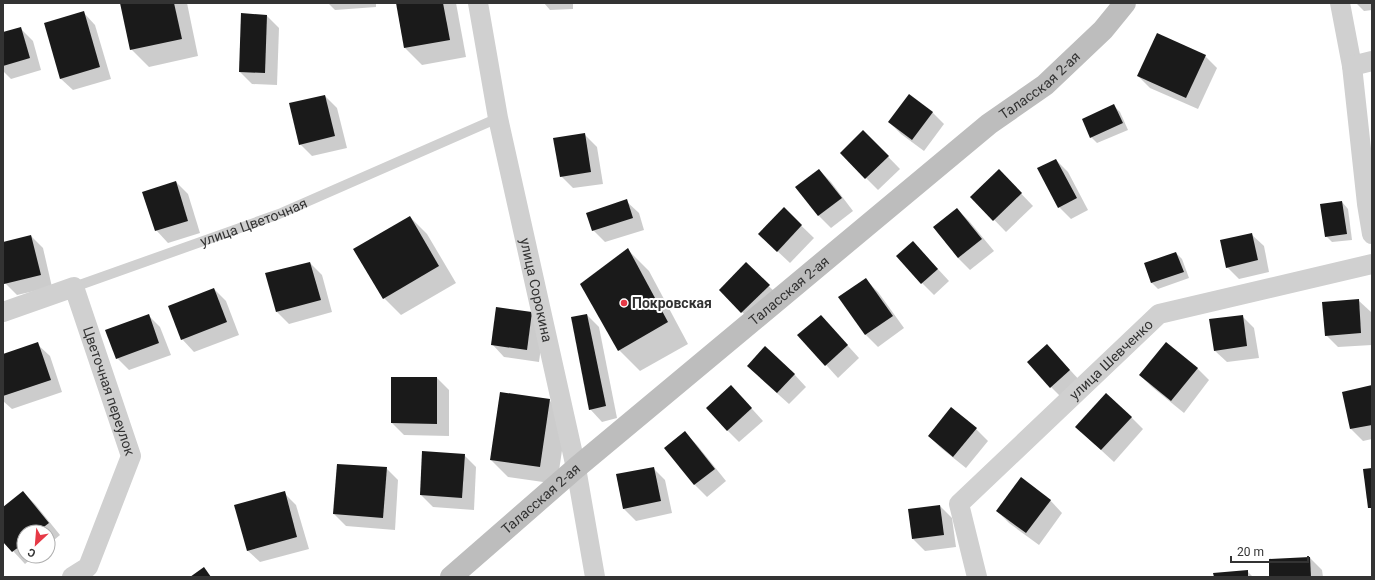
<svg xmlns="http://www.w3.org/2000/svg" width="1375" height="580" font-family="Roboto,sans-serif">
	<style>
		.shadow { fill: #0003 }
		.building { fill: #1a1a1a }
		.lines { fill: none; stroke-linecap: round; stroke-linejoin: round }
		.lane { stroke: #d0d0d0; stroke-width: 10 }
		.street { stroke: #d0d0d0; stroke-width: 20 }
		.secondary { stroke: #bdbdbd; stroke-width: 22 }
		.poi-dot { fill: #e63946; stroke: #fff; stroke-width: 1.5 }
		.labels { text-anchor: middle; stroke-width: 4; stroke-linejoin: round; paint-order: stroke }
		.street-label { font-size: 14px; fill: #333; stroke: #fff }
		.poi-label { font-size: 14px; font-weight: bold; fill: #333; stroke: #fff; text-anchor: start }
	</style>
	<rect width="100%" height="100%" fill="#fff"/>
	<g class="shadow">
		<path d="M121,3H187L198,56L149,67L131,49Z"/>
		<path d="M328,3H376V7L335,10Z"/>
		<path d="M397,3H456L466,57L422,65L405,48Z"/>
		<path d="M544,3H573V9L550,10Z"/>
		<path d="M1356,3H1372V10L1364,11Z"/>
		<path d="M83,12L95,25L111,79L73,90L60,78Z"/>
		<path d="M267,16L279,28L277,85L252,84L240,72Z"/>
		<path d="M20,28L33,41L41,70L11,79L3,71V33Z"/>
		<path d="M1205,56L1217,68L1198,109L1150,88L1138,76Z"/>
		<path d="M325,96L337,108L347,148L312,156L300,144Z"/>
		<path d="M1114,106L1120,112L1128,130L1097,143L1091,137Z"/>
		<path d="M932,112L944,124L924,151L901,134L889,122Z"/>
		<path d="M863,131L900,169L878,190L841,153Z"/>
		<path d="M585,135L597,147L603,184L573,188L561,176Z"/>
		<path d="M1056,160L1068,172L1088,210L1071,219L1059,207Z"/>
		<path d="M819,170L831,182L853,211L831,228L819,216L797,187Z"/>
		<path d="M176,182L188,194L200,233L168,243L156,230Z"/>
		<path d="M1011,183L1033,206L1006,232L972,197Z"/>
		<path d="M626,201L639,213L644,230L605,242L593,230Z"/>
		<path d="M1342,202L1348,209L1352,240L1332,242L1326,236Z"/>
		<path d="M784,209L814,238L790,263L772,246Z"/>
		<path d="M957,209L969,221L994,251L970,270L958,258L934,227Z"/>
		<path d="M410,217L427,234L456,283L401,315L384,298Z"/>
		<path d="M1251,234L1264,246L1269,272L1239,279L1227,267Z"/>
		<path d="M31,236L43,248L52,287L17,295L5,283L3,274V243Z"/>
		<path d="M913,242L949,281L934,295L922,283Z"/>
		<path d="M628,250L649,271L688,344L640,371L619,350Z"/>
		<path d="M1176,253L1182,259L1189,278L1158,289L1152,283L1146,263Z"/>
		<path d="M310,263L322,275L332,312L289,324L277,312Z"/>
		<path d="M746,264L781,298L754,324L720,290Z"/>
		<path d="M866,280L878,292L904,328L878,347L866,335L840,298Z"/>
		<path d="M214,289L226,301L239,335L194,352L182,339Z"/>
		<path d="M1358,300L1371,312L1372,345L1338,347L1326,335Z"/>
		<path d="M532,313L544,325L539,362L504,357L492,344Z"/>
		<path d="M148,315L160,327L171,355L129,370L117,358Z"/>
		<path d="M587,315L599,327L617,418L602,422L590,409Z"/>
		<path d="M821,316L859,358L838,378L799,335Z"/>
		<path d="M1242,316L1254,328L1259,358L1227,362L1214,350Z"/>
		<path d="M37,344L50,356L62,392L12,409L3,401V355Z"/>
		<path d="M1047,345L1082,383L1063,399L1051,387Z"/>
		<path d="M1197,368L1209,380L1184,413L1152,387L1140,375Z"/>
		<path d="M794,374L806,387L789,404L760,378Z"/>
		<path d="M392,378H437L449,390V436L404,435L392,423Z"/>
		<path d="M1372,386V439L1363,441L1351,429Z"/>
		<path d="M743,399L763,421L739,442L727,430Z"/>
		<path d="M549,400L567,417L557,484L508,477L491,460Z"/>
		<path d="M1131,417L1143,429L1114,462L1089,439Z"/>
		<path d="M976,429L988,441L966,468L941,448L929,436Z"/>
		<path d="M685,433L697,445L726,481L707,497L695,485L666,449Z"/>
		<path d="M423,453L464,455L476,467L474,510L433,507L421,495Z"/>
		<path d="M386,468L398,480L395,530L346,526L334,514Z"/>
		<path d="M653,468L665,480L672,513L636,521L624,509L617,475Z"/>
		<path d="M23,492L35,504L60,535L48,545V532H24V556H34L25,564L3,540V509Z"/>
		<path d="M284,493L296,505L309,549L260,562L247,550Z"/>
		<path d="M1050,500L1062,513L1039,545L1009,523L997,511Z"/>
		<path d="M940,506L952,518L956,547L925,551L913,539Z"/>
		<path d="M1310,558L1322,570L1323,577H1270Z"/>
		<path d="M1247,571L1253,577H1215Z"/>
	</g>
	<g class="building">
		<path d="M120,3H174L182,39L130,50Z"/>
		<path d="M396,3H443L450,40L404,48Z"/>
		<path d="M84,11L100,67L60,79L44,23Z"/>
		<path d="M241,13L267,15L265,73L239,72Z"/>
		<path d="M21,27L30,58L3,66V32Z"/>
		<path d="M1157,33L1206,55L1186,98L1137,76Z"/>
		<path d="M909,94L933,112L912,140L888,122Z"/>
		<path d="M325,95L335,136L299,145L289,103Z"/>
		<path d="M1114,104L1123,123L1090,138L1082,119Z"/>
		<path d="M863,130L889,156L865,179L840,153Z"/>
		<path d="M585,133L591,172L560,177L553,138Z"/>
		<path d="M1056,159L1077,198L1058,208L1037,168Z"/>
		<path d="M819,169L842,198L818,216L795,187Z"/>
		<path d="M999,169L1022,193L993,221L970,197Z"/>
		<path d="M176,181L188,221L155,231L142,192Z"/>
		<path d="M627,199L633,218L592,231L586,213Z"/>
		<path d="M1342,201L1347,234L1325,237L1320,204Z"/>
		<path d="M784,207L802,225L777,252L758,234Z"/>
		<path d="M957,208L982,239L958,258L933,227Z"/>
		<path d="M410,216L439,266L383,299L353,249Z"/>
		<path d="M1252,233L1258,260L1226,268L1220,240Z"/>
		<path d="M31,235L41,275L4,284L3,278V242Z"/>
		<path d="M913,241L938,269L921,284L896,256Z"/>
		<path d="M628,248L668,322L618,351L580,284Z"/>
		<path d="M1176,252L1184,272L1151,283L1144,263Z"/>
		<path d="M310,262L321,300L276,312L265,273Z"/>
		<path d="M746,262L770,285L741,313L719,290Z"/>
		<path d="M866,278L893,316L865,335L838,297Z"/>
		<path d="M214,288L227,322L181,340L168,306Z"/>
		<path d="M1359,299L1361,333L1325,336L1322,302Z"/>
		<path d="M496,307L532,312L527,350L491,345Z"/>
		<path d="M149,314L159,343L116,359L105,330Z"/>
		<path d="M587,314L606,406L589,410L571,317Z"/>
		<path d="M821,315L848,345L825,366L797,335Z"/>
		<path d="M1243,315L1247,346L1214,351L1209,319Z"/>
		<path d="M38,342L51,380L3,396V354Z"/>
		<path d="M1166,342L1198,368L1171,401L1139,375Z"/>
		<path d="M1047,344L1070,370L1050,388L1027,362Z"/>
		<path d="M765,346L795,374L777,393L747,366Z"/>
		<path d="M391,377H437V424L391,423Z"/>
		<path d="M731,385L752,408L727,431L706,408Z"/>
		<path d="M1372,385V425L1350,429L1342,392Z"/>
		<path d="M500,392L550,399L540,467L490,460Z"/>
		<path d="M1106,393L1132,417L1101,450L1075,427Z"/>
		<path d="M951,407L977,428L953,457L928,436Z"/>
		<path d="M685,431L715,469L694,485L664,448Z"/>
		<path d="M422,451L465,454L462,498L420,495Z"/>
		<path d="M337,464L387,467L383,518L333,514Z"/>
		<path d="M654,467L661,501L623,509L616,474Z"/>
		<path d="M1372,468V508H1368L1363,469Z"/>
		<path d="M1021,477L1051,500L1026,533L996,511Z"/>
		<path d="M23,491L49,523L37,532H24V543L12,552L3,542V507Z"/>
		<path d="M285,491L297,537L247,551L234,505Z"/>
		<path d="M940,505L944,535L912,539L908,509Z"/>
		<path d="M1310,557L1311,577H1269V559Z"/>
		<path d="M204,567L211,577H190Z"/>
		<path d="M1248,570V577H1214L1213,573Z"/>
	</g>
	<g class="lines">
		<path class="lane" id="s1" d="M74,287L279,214L498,118"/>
		<g class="street">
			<path id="s2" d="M478,3L498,118L576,468L595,577"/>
			<path d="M1340,3L1352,66L1367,204L1372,234"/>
			<path d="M1352,66L1372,61"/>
			<path id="s3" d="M3,312L74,287L131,456L88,567L72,577"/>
			<path id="s4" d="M977,577L959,504L1159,314L1372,264"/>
		</g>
		<path class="secondary" id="s5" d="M451,577L576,468L989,124L1045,85L1103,30L1125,3"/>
	</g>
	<circle class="poi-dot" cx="624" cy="303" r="4"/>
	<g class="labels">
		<g class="street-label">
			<text dy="5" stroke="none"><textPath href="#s5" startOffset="767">Таласская 2-ая</textPath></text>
			<text dy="5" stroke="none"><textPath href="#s1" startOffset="191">улица Цветочная</textPath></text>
			<text dy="5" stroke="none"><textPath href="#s2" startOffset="293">улица Сорокина</textPath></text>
			<text dy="5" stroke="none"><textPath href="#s5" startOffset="443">Таласская 2-ая</textPath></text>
			<text dy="5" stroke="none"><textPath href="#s4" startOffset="285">улица Шевченко</textPath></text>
			<text dy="5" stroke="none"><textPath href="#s3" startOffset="185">Цветочная переулок</textPath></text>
			<text dy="5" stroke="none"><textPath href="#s5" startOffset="119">Таласская 2-ая</textPath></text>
		</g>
		<g class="poi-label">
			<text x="632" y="308">Покровская</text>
		</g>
	</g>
	<rect width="1375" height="580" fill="none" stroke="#333333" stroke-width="8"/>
	<g transform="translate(36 544) rotate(206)"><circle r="19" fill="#ffffff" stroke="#adadad"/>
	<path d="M0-3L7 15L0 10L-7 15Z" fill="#e63946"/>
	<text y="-6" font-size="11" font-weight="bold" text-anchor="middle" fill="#333333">С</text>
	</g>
	<path d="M1231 556v6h77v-6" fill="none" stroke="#333333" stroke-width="2"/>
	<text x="1237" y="556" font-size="12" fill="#333333" stroke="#ffffff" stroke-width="3" paint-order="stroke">20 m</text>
</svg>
